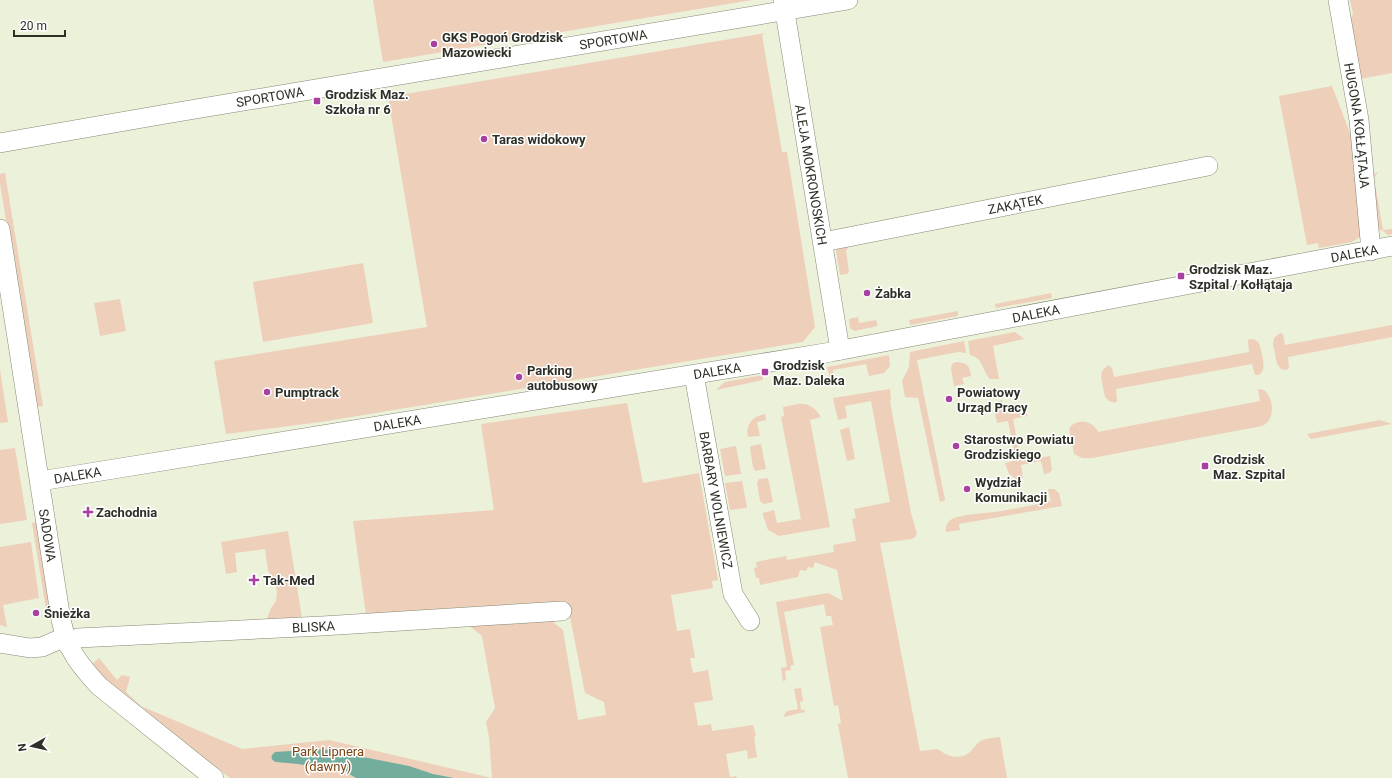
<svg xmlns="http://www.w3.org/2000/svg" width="1392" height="778" font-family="Roboto,sans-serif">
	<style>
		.green { fill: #edcfba }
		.water { fill: #73ad9e }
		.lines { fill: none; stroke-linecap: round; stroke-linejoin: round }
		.minor-casing { stroke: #848974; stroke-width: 20 }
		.minor { stroke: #fff; stroke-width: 19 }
		.poi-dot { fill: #a840a2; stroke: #fff; stroke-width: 1.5 }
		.labels { text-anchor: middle; stroke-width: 3; stroke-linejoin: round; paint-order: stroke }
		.poi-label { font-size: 13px; font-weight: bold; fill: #2e3027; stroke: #fff; text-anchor: start }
		.street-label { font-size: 13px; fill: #2e3027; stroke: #fff }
		.park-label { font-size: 13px; fill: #7a4513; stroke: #fff }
	</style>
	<rect width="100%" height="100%" fill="#ecf1da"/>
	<g class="green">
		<path d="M373,0H752L383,62Z"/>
		<path d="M1350,0H1392V73L1360,79L1349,20L1353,14Z"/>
		<path d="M765,33L762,35L782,152H787L815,327L803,342L321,422L226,434L214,361L427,327L388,97Z"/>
		<path d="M1332,86L1351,136L1365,234L1352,242L1319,248L1318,243L1307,245L1279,96Z"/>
		<path d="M1378,172L1374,178L1383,230L1392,229V234L1388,235L1382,230H1378L1373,174Z"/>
		<path d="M5,173L43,406L36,407L0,183V174Z"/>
		<path d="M849,246L846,251L849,272L847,274L840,275L836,251L837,248Z"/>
		<path d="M363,263L373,323L263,342L253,282Z"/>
		<path d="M1051,293L1052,298L996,308L995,304Z"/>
		<path d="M120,299L126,331L100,336L94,303Z"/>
		<path d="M958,311V316L910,325L909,320Z"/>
		<path d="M858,317L859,323L876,320L878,326L854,331L850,328L849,319Z"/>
		<path d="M1392,325V337L1288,357L1289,368L1287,370L1281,369L1277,364L1273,344L1274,338L1280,333L1283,334L1285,345Z"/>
		<path d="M1015,332L1024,339L993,346L999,379H990C982,371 984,358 970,355L968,341Z"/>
		<path d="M1249,339C1253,339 1255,339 1258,342C1261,346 1265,366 1263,370C1262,372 1260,374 1259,375H1255L1252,364L1116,389L1117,401L1115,403L1109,401L1105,397L1101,377L1102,371L1108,365L1112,368L1114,377L1249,352L1248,341Z"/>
		<path d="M964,341L966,353L958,352L917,360L945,500L940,502L918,398L905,397L902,381L909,367L910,352Z"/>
		<path d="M889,355L890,366L884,373L869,376L866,364L833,370L835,382L831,383L827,367Z"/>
		<path d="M956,362C966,362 970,365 971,376L962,378L964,384L954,386L951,368L952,364Z"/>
		<path d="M0,370L8,422L0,423Z"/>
		<path d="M763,375V380L716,390L725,382Z"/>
		<path d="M890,389L891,399L890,402L911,513L917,534L915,537L912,539L880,543L920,751L938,749C946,756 960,761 970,752C973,749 975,746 978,743C983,738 993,738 1000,737L1007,778H848L838,724L841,723L838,705L834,706L820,627L833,625L831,616H826L824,604L784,612L794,665L790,666L791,670L785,671L786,680L783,681L781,668L787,667L776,602L828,593L843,601L837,570L815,562L813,568L808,567L806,571L800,570L798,577L760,585L759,578H756L754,568L757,567L756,562L786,556L787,560L834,552L833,545L856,541L852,519L856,518L854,509L890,502L871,401L845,406L847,418L838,420L833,398Z"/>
		<path d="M1258,389L1264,390C1274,398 1276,420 1262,426L1092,458H1082L1074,454L1069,428C1078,418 1092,420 1098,432L1260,401Z"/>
		<path d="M1002,400L1004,413L1026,409L1027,416L1013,419L1021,461L1050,456L1052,470L1049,473L1044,474L1041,461L1021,465L1023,478L1016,479L1009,474L1005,463L1016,460L1008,421L997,423L994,409L996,402Z"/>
		<path d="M627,403L643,483L699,473L718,580L712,581L713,588L671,595L677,631L690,629L695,658H690L693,673L708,670L713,700L694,703L698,726L711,724L712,731L753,725L756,736L754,737L757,757L748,759L747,750L726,754L730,777L736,776L737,778H492L489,737L486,722L495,708L482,636L467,624L549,619L563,630L578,720L606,715L604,702L585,693L567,602L366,615L353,521L494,510L481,424Z"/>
		<path d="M798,404C809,403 815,408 821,417L810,420L830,527L779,536L768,530L763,515V513L774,510L777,523L801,519L781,417L784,416L783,407Z"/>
		<path d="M765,414L766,420L757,422L760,436L748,437C745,424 753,416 765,414Z"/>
		<path d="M1380,420L1392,424L1311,439L1307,434Z"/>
		<path d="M849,427L855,459L847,461L840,430Z"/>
		<path d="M761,444L766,469L755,471L753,467L750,448L751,446Z"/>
		<path d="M736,446L741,474L725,476L720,449Z"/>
		<path d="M15,448L27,520L0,524V450Z"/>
		<path d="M768,478L773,502L764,504L760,501L757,483L759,479Z"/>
		<path d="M742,481L747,507L746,508L730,510L725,483Z"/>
		<path d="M1048,489H1054L1059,493L1062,506L959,524L960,530L946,532C945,527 947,522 952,519C963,514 989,513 1002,511C1018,508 1035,505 1051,501Z"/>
		<path d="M38,522L52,614L47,615L32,523Z"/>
		<path d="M288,531L302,618L266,621L271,608L276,601L277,593L275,581L268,571L265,549L235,553L237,572L226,574L221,542Z"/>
		<path d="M31,542L39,598L3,605L7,627L0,625V547Z"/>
		<path d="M99,658L117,680L122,675L130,677L126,692L141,706L242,749L329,740L492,778H230L164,727L141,706L139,708L111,687L91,665Z"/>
		<path d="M801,688L803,701L800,702L801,710H805V712L783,717L787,711L798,709L794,689Z"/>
	</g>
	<path class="water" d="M322,749L409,766L433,774L454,778H356L341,769L316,767L298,764L276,762C272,760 271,759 272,755L275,752Z"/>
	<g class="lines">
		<defs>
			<g id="minor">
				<path id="s1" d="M783,0L840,350"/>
				<path id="s2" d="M1338,0L1359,120L1371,251"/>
				<path id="s3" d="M0,143L166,114L848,0"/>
				<path id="s4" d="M0,229L61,620C68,651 78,663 99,686L214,778"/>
				<path id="s5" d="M823,242L1208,166"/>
				<path id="s6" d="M694,375L733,594L750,621"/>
				<path id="s7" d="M40,481L831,352L1392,246"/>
				<path d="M0,643L30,648L42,647L65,637"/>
				<path id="s8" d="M68,645L78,638L322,626L562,611"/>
			</g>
		</defs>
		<use href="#minor" class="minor-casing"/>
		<use href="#minor" class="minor"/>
	</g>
	<g class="poi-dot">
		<circle cx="434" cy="44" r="4"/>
		<rect x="313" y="97" width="8" height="8" rx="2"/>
		<circle cx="484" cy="139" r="4"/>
		<rect x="1177" y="272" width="8" height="8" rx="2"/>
		<circle cx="867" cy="293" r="4"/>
		<rect x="761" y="368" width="8" height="8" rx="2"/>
		<circle cx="519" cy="377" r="4"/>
		<circle cx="267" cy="392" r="4"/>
		<circle cx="949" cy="399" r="4"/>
		<circle cx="956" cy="446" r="4"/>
		<rect x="1201" y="462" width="8" height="8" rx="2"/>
		<circle cx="967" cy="489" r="4"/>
		<path d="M86 506h4v4h4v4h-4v4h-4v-4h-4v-4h4z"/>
		<path d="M252 574h4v4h4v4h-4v4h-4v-4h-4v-4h4z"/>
		<circle cx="36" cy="613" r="4"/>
	</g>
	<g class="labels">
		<g class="poi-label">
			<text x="442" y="42">GKS Pogoń Grodzisk<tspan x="442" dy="15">Mazowiecki</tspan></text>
			<text x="325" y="99">Grodzisk Maz.<tspan x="325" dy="15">Szkoła nr 6</tspan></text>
			<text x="492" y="144">Taras widokowy</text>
			<text x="1189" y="274">Grodzisk Maz.<tspan x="1189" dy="15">Szpital / Kołłątaja</tspan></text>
			<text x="875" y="298">Żabka</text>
			<text x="773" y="370">Grodzisk<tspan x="773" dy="15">Maz. Daleka</tspan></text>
			<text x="527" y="375">Parking<tspan x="527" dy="15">autobusowy</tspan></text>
			<text x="275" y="397">Pumptrack</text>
			<text x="957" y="397">Powiatowy<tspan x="957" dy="15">Urząd Pracy</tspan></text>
			<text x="964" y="444">Starostwo Powiatu<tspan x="964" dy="15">Grodziskiego</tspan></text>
			<text x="1213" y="464">Grodzisk<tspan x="1213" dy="15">Maz. Szpital</tspan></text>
			<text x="975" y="487">Wydział<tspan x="975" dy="15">Komunikacji</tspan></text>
			<text x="96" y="517">Zachodnia</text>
			<text x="263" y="585">Tak-Med</text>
			<text x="44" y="618">Śnieżka</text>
		</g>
		<g class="street-label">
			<text dy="5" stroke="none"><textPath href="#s3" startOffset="622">SPORTOWA</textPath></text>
			<text dy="5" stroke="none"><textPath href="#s3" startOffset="274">SPORTOWA</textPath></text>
			<text dy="5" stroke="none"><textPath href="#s2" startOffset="127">HUGONA KOŁŁĄTAJA</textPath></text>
			<text dy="5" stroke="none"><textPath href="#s1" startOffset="177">ALEJA MOKRONOSKICH</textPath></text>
			<text dy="5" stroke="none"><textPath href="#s5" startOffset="196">ZAKĄTEK</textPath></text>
			<text dy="5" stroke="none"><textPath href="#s7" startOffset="1334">DALEKA</textPath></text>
			<text dy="5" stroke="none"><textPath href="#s7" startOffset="1010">DALEKA</textPath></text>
			<text dy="5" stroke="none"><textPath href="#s7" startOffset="686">DALEKA</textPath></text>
			<text dy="5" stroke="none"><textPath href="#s7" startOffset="362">DALEKA</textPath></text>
			<text dy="5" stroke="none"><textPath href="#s7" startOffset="38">DALEKA</textPath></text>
			<text dy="5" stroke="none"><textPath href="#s6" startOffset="127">BARBARY WOLNIEWICZ</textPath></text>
			<text dy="5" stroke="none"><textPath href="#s4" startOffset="310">SADOWA</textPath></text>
			<text dy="5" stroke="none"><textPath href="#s8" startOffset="248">BLISKA</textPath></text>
		</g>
		<g class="park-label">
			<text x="328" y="756">Park Lipnera<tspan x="328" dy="15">(dawny)</tspan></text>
		</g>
	</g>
	<g transform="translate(32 746) rotate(262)" stroke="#ffffff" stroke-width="3" paint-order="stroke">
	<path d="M0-3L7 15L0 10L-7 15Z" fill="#2e3027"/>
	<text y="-6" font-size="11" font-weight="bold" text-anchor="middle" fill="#2e3027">N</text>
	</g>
	<path d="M14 30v6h51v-6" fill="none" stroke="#2e3027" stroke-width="2"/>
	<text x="20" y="30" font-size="12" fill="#2e3027" stroke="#ffffff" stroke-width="3" paint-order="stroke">20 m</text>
</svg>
